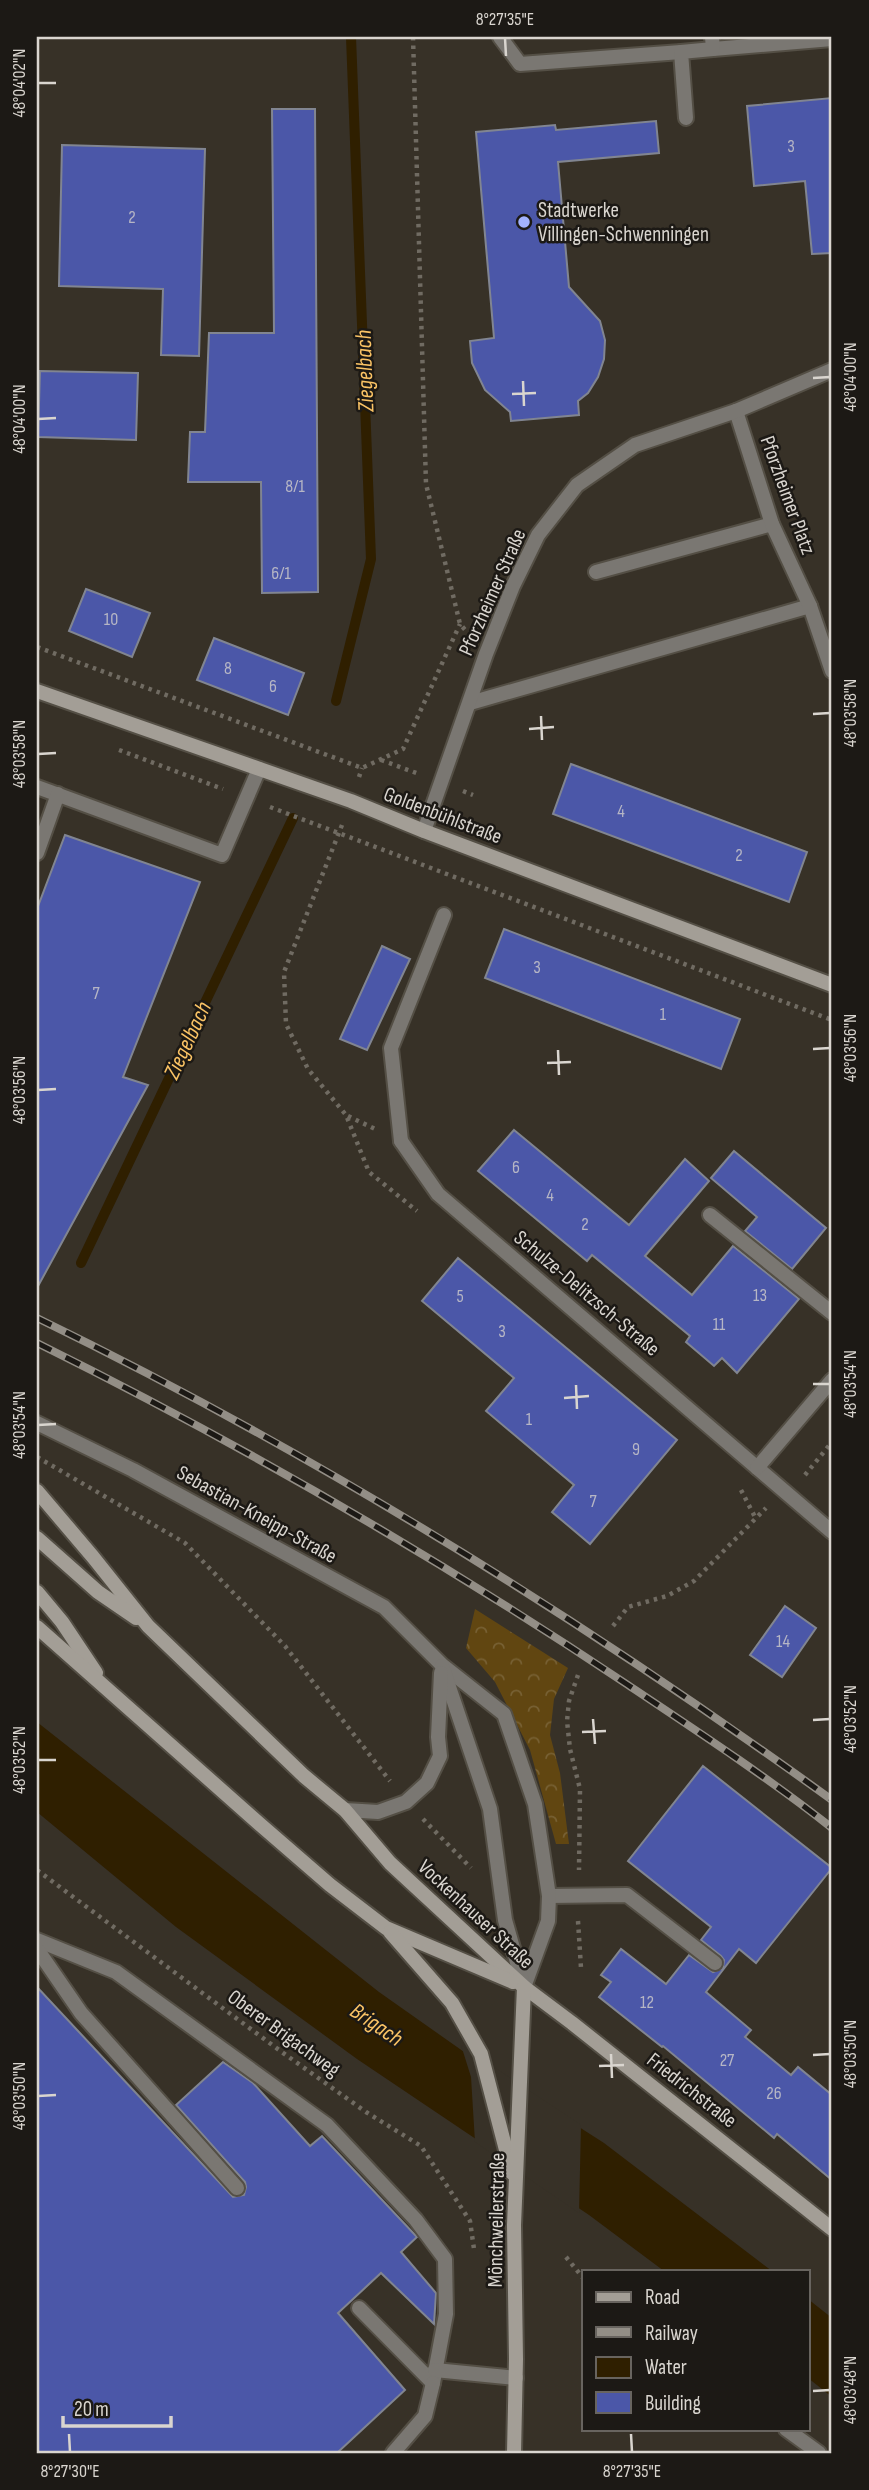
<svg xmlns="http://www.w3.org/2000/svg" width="869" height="2490" font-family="'Sofia Sans Condensed',sans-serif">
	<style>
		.forest { fill: url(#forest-crowns) }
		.water { fill: #2f1f00 }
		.pier { fill: #373127 }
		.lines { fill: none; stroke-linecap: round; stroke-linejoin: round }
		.stream { stroke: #2f1f00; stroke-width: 10 }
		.building { fill: #4b57a8; stroke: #818591; stroke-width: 2 }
		.lane-casing { stroke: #544f45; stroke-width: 18 }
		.street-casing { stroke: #544f45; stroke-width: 18 }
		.secondary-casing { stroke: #544f45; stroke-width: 18 }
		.path { stroke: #706b62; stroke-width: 4.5; stroke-dasharray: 3.5 5; stroke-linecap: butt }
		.lane { stroke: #7a7772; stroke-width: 14 }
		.street { stroke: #7a7772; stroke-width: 14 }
		.secondary { stroke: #a39e96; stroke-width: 14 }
		.rail-casing { stroke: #938e86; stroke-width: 8 }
		.rail { stroke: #1c1915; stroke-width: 5; stroke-dasharray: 16; stroke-linecap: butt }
		.ticks { fill: none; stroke: #d9d5cf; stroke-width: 2.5 }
		.poi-dot { fill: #a2b2fd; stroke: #1c1915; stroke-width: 2.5 }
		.labels { text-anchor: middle; stroke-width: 5; stroke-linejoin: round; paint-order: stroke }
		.number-label { font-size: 18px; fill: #b6b6c5 }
		.poi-label { font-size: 21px; fill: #d9d5cf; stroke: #1c1915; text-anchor: start }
		.street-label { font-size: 21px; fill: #d9d5cf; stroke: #1c1915 }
		.water-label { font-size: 23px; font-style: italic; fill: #fac365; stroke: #1c1915 }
		.neatline { fill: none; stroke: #d9d5cf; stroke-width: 2.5 }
		.ticks-label { font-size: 18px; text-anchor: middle; fill: #d9d5cf }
	</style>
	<defs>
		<pattern id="forest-crowns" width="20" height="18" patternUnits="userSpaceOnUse" patternTransform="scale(1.75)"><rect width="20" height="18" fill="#614611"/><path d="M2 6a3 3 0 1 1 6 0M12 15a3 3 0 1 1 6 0" fill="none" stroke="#776033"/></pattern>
	</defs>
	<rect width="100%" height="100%" fill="#373127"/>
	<path class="forest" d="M475,1609L568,1668L554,1699L550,1735L560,1773L569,1844H556L530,1750L495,1682L466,1648Z"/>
	<g class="water">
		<path d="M37,1722L379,1992L484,2066L604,2143L772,2271H664L589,2215L357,2059L176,1927L37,1812Z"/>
		<path d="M808,2299L832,2318V2397L808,2378Z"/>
	</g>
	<path class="pier" d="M461,2045L581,2125L579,2213L475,2142L471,2077Z"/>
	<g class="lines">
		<g class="stream">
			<path d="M336,701L371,559L351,37"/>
			<path d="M81,1263L293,818"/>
		</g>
	</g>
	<g class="building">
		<path d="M832,98V253L812,254L805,181L754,186L747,106Z"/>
		<path d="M272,109H315L318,592L262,593L261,482H188L190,432H205L209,333H274Z"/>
		<path d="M656,121L659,153L558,162L569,287L600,321L605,340L604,359L598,377L588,393L578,401L579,415L511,421L510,412L485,390L472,363L470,341L494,338L476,132L555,125L556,130Z"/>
		<path d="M62,145L205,149L199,356L161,355L163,289L59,286Z"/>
		<path d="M40,371L138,373L136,440L38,437Z"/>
		<path d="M86,589L150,613L132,657L69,631Z"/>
		<path d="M214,638L304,673L288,715L197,680Z"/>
		<path d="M571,764L807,852L789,902L553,814Z"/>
		<path d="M65,835L200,882L123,1077L148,1085L37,1288V909Z"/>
		<path d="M504,929L740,1019L721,1069L485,978Z"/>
		<path d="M382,946L410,959L367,1050L340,1039Z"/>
		<path d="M514,1130L629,1225L685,1159L709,1181L645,1256L692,1295L733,1246L799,1299L737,1373L722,1358L714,1366L686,1342L690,1336L592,1255L587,1261L478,1171Z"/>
		<path d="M734,1151L826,1228L792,1269L745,1231L757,1217L711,1178Z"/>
		<path d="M458,1258L677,1440L590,1544L552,1512L574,1485L486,1411L514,1378L422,1301Z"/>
		<path d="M785,1606L816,1628L782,1677L750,1655Z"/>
		<path d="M703,1766L832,1868L756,1963L739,1949L706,1992L751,2030L745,2037L791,2075L798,2067L832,2095V2180L777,2134L774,2138L663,2046L662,2047L599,1997L611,1982L601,1975L621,1949L666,1984L689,1955L713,1972L723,1968L724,1960L721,1956L701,1940L711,1927L628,1861Z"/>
		<path d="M37,1987L233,2197L244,2195L246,2187L245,2182L176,2105L223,2062L253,2083L310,2146L322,2136L417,2237L401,2252L436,2293L434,2324L381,2273L338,2313L405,2390L337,2453H37Z"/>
	</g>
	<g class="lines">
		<defs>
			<g id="lane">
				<path d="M500,37L520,64L681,52"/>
				<path d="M713,49L832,39"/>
				<path d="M686,118L681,52L713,49L712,37"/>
				<path d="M596,572L772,524"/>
				<path d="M470,703L810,606"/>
				<path d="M37,787L222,855L259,769"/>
				<path d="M37,853L58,794"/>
				<path d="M401,1141L391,1048L444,915"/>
				<path d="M710,1215L832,1313"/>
				<path d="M549,1896L627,1895L715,1963"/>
				<path d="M37,1940L116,1972L327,2125L416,2220L445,2259L446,2314L433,2383L359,2308"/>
				<path d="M37,1949L81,2013L237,2188"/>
				<path d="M435,2370L516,2378"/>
				<path d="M393,2453L425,2416L433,2383"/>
			</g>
			<g id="street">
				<path d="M736,411L772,524L810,606L832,671"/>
				<path d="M424,831L486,654L513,586L538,535L577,485L635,445L736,411L832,370"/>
				<path d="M401,1141L438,1194L832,1532"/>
				<path d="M37,1423L133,1470L384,1607L442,1665L504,1714L535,1804L549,1896L548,1921L524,1987"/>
				<path d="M757,1468L832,1380"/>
				<path d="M442,1666L490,1809L505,1920L524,1987"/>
				<path d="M345,1810L378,1812L406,1802L427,1783L440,1756L438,1737L441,1673"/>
				<path d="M786,2429L819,2453"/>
			</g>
			<g id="secondary">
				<path d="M37,691L351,801L424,831L832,985"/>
				<path d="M37,1491L93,1557L148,1626L304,1776L345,1810L390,1863L524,1987L572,2023L832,2229"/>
				<path d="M37,1538L98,1592L136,1618"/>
				<path d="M37,1592L62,1622L96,1673"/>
				<path d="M37,1627L263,1827L330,1885L386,1928L513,1982"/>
				<path d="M390,1932L452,2003L481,2054L512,2173"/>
				<path d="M514,2453L516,2359L514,2225L524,1987"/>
			</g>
		</defs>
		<use href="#lane" class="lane-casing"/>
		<use href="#street" class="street-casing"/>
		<use href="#secondary" class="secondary-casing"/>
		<g class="path">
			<path d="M413,37L426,484L460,624L467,632"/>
			<path d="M37,647L362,768L403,749L460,624"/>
			<path d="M119,750L223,789"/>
			<path d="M381,760L419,774"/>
			<path d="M359,777L362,768"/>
			<path d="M463,791L473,795"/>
			<path d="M270,807L832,1020"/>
			<path d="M342,825L284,972L286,1024L308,1069L346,1115L369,1172L417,1211"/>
			<path d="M348,1116L375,1129"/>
			<path d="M37,1457L185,1543L285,1646L390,1781"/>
			<path d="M805,1475L832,1442"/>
			<path d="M741,1490L755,1517"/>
			<path d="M613,1626L628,1607L667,1596L694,1581L766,1508"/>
			<path d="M578,1675L569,1701L567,1721L570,1749L580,1789L579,1870"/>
			<path d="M423,1819L471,1868"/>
			<path d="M37,1870L279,2050L366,2112L421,2146L470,2221L474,2249"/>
			<path d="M578,1921L581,1968"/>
			<path d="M566,2257L584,2279"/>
		</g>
		<use href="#lane" class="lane"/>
		<use href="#street" class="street"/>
		<use href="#secondary" class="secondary"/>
		<defs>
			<g id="rail">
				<path d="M37,1318C317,1454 580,1618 832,1800"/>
				<path d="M37,1343C241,1444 438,1558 628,1685C697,1731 767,1777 832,1828"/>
			</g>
		</defs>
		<use href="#rail" class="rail-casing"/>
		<use href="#rail" class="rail"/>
	</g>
	<path class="ticks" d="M505,38L506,56M38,83H56M813,378L830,377M523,381L524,406M512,394L536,393M38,419L56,418M813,714L830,713M541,716L542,740M529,729L554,727M38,754L56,753M813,1049L830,1048M558,1050L559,1075M547,1063L571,1062M38,1090L56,1089M813,1384H830M576,1385L577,1409M564,1398L589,1396M38,1425L56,1424M593,1719L595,1744M813,1720L830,1719M582,1732L606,1731M38,1760H56M611,2054L612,2078M813,2055L830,2054M599,2066L624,2065M38,2096L56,2095M813,2391L830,2390M69,2434L70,2452M631,2434L632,2452"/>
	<circle class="poi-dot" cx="524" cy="222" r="7"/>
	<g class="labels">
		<g class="number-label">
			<text x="791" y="152">3</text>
			<text x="132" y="223">2</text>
			<text x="295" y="492">8/1</text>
			<text x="281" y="579">6/1</text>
			<text x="111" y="625">10</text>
			<text x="228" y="674">8</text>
			<text x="273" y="692">6</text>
			<text x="621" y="817">4</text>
			<text x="739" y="861">2</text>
			<text x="537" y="973">3</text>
			<text x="96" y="999">7</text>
			<text x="663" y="1020">1</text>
			<text x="516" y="1173">6</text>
			<text x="550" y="1201">4</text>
			<text x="585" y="1230">2</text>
			<text x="760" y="1301">13</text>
			<text x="460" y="1302">5</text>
			<text x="719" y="1330">11</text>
			<text x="502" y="1337">3</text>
			<text x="529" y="1425">1</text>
			<text x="636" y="1455">9</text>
			<text x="593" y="1507">7</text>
			<text x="783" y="1647">14</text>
			<text x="647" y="2008">12</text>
			<text x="727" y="2066">27</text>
			<text x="774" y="2099">26</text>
		</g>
		<g class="poi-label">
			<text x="538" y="217">Stadtwerke<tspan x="538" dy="24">Villingen-Schwenningen</tspan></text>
		</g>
		<g class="street-label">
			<text transform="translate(788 495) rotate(70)" y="7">Pforzheimer Platz</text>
			<text transform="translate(492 592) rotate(-66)" y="7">Pforzheimer Straße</text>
			<text transform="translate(443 815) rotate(21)" y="7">Goldenbühlstraße</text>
			<text transform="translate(587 1293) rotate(40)" y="7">Schulze-Delitzsch-Straße</text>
			<text transform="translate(257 1514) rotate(29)" y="7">Sebastian-Kneipp-Straße</text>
			<text transform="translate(476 1914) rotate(43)" y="7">Vockenhauser Straße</text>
			<text transform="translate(284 2033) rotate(36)" y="7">Oberer Brigachweg</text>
			<text transform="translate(692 2090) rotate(38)" y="7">Friedrichstraße</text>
			<text transform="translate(496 2220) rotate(-89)" y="7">Mönchweilerstraße</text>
		</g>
		<g class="water-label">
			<text transform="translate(364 371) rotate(-92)" y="8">Ziegelbach</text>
			<text transform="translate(187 1040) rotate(-65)" y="8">Ziegelbach</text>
			<text transform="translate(377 2024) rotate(34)" y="8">Brigach</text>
		</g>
	</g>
	<rect width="869" height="2490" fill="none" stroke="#1c1915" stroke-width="77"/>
	<rect x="582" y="2270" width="228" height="161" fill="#1c1915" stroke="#68645f" stroke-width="2"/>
	<rect x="596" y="2292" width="35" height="10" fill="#a39e96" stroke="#68645f" stroke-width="2"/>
	<text x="645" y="2304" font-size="21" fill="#d9d5cf">Road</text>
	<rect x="596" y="2327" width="35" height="10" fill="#938e86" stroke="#68645f" stroke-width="2"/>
	<text x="645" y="2340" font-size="21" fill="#d9d5cf">Railway</text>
	<rect x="596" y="2357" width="35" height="21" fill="#2f1f00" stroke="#68645f" stroke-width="2"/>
	<text x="645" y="2374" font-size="21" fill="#d9d5cf">Water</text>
	<rect x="596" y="2392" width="35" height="21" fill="#4b57a8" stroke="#68645f" stroke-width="2"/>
	<text x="645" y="2410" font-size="21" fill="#d9d5cf">Building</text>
	<path d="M63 2416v10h108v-10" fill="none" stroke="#d9d5cf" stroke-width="3.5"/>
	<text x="74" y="2416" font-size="21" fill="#d9d5cf" stroke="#1c1915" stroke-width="5" paint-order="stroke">20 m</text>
	<rect x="38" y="38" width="792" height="2414" class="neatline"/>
	<g class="ticks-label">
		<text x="505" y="25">8°27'35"E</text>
		<text transform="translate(19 83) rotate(-90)" y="6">48°04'02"N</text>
		<text transform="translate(850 377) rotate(-90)" y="6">48°04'00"N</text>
		<text transform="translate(19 419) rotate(-90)" y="6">48°04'00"N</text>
		<text transform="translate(850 713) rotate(-90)" y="6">48°03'58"N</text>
		<text transform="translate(19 754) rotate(-90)" y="6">48°03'58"N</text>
		<text transform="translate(850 1048) rotate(-90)" y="6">48°03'56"N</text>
		<text transform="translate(19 1090) rotate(-90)" y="6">48°03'56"N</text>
		<text transform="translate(850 1384) rotate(-90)" y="6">48°03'54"N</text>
		<text transform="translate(19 1425) rotate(-90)" y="6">48°03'54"N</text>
		<text transform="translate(850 1719) rotate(-90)" y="6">48°03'52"N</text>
		<text transform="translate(19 1760) rotate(-90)" y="6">48°03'52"N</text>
		<text transform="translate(850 2054) rotate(-90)" y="6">48°03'50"N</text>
		<text transform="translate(19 2096) rotate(-90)" y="6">48°03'50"N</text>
		<text transform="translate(850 2390) rotate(-90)" y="6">48°03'48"N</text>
		<text x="70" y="2477">8°27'30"E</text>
		<text x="632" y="2477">8°27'35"E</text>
	</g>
</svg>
